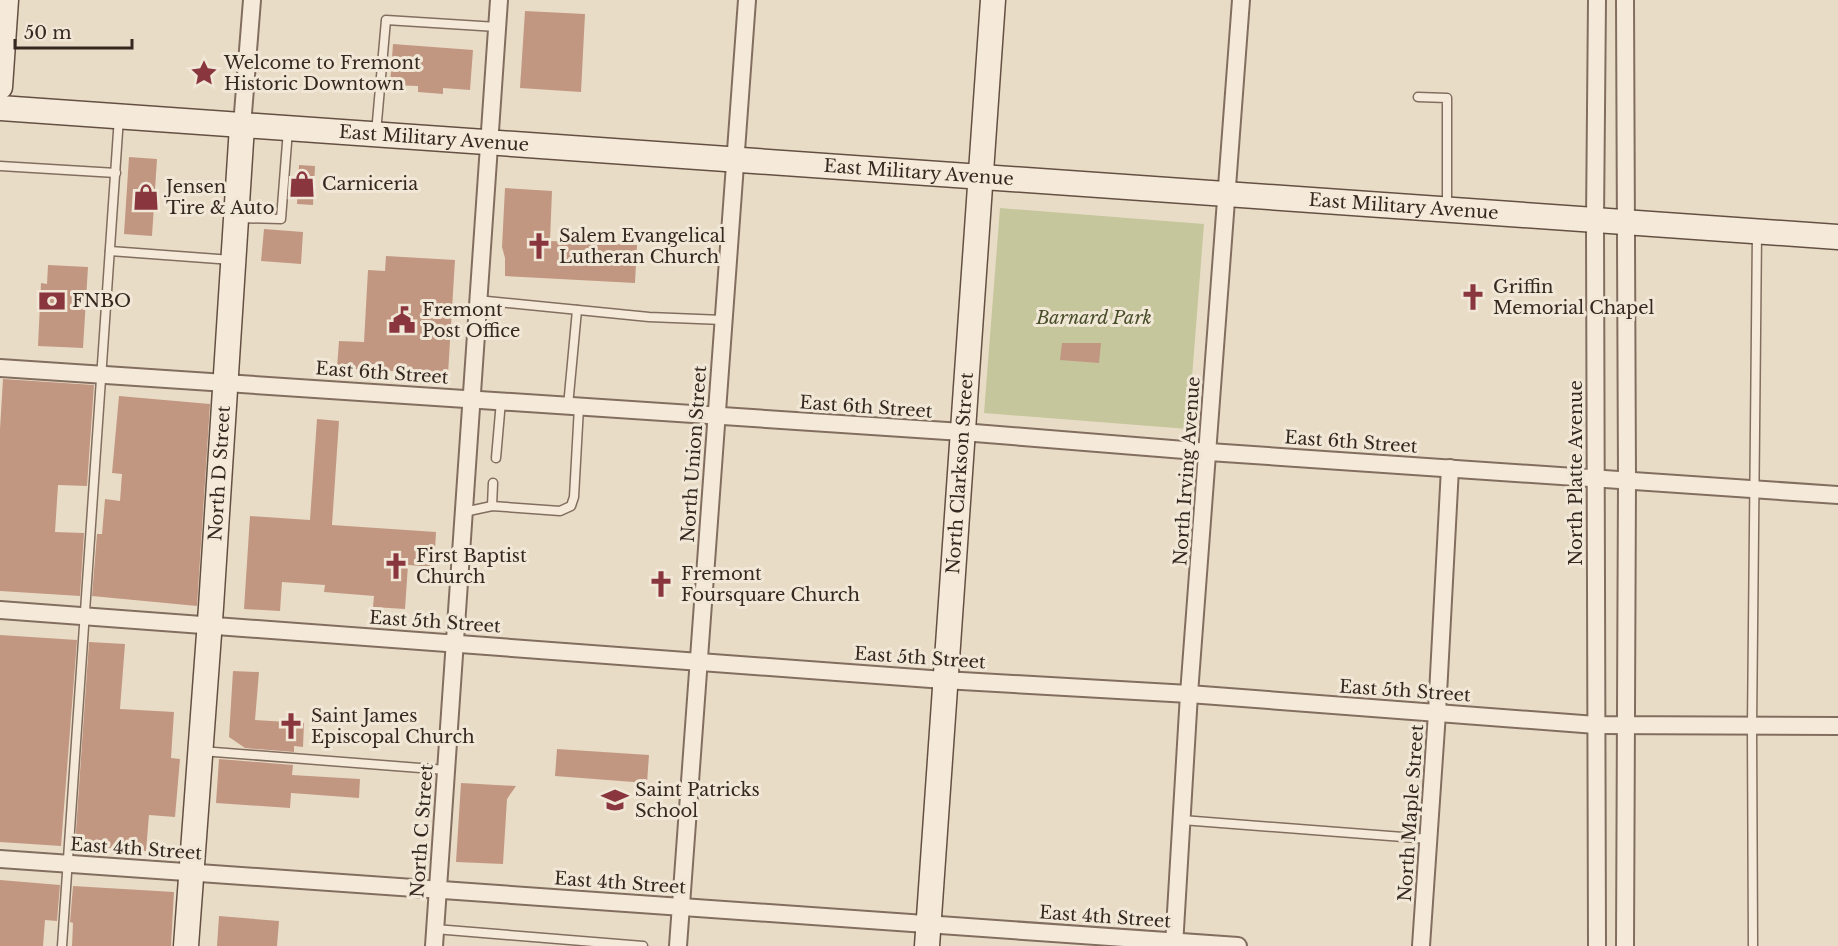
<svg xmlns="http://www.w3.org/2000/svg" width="1838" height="946" font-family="'Libre Baskerville',serif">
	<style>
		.green { fill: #c5c69c }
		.building { fill: #c29782 }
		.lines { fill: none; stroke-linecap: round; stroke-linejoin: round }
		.lane-casing { stroke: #826e5f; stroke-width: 11 }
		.street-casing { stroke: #826e5f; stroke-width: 20 }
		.secondary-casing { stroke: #645042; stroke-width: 27 }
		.lane { stroke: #f5ead9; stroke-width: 8 }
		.street { stroke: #f5ead9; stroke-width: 16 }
		.secondary { stroke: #f5ead9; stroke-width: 24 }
		.labels { text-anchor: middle; stroke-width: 6; stroke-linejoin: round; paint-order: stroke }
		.poi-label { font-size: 18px; fill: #352820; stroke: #f1e7d6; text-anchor: start }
		.street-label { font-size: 18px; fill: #352820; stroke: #f1e7d6 }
		.park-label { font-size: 18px; font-style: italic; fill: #484e2a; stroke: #f1e7d6 }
	</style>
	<rect width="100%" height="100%" fill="#e9dcc7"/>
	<path class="green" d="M1000,208L1204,224L1188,429L984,413Z"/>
	<g class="building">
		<path d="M525,11L585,14L581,92L520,88Z"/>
		<path d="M393,44L473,50L470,90L443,88V94L418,92V86L390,85Z"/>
		<path d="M129,157L157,159L152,236L124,234Z"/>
		<path d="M299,165L315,166L313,205L297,204Z"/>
		<path d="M505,188L552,191L550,241L637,245L635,283L505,276V258L502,247Z"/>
		<path d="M264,229L303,232L301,264L261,261Z"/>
		<path d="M386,256L455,260L448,374L337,368L339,341L364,342L368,270L385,271Z"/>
		<path d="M48,265L88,267L83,348L38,346L41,283L47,284Z"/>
		<path d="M1062,343H1101L1099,363L1060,360Z"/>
		<path d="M3,379L94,385L87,486L58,485L55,532L84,533L80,596L0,591V429Z"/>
		<path d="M119,396L210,404L197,606L92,596L97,534H102L105,499L120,501L122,474L112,473Z"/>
		<path d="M317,419L339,421L332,525L436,532L434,567L408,565L405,609L373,607L374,596L324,592L325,585L282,582L280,611L244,609L250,516L310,520Z"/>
		<path d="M0,635L77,640L61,846L0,842Z"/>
		<path d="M89,642L125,644L120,709L174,712L171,758L180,759L175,817L149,815L146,851L75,845Z"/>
		<path d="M233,671L259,672L255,720L304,723L303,747L294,746V752L245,748L229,737Z"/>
		<path d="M557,749L649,755L647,783L555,776Z"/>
		<path d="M219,759L293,765L292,775L360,779L359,798L291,793L290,808L216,803Z"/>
		<path d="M461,783L516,786L507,799L503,864L456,862Z"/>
		<path d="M0,880L60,885L57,921L45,920L43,946H0Z"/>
		<path d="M73,886L174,892L171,946H72L73,923L70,922Z"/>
		<path d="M219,916L279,921L277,946H217Z"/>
	</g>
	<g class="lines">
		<defs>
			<g id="lane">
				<path d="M1418,97L1447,98V206"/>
				<path d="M376,133L386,20L497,27"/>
				<path d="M0,166L116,173"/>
				<path d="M239,218L281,219L288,130"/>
				<path d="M110,251L232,260"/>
				<path d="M477,300L649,317L723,320"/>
				<path d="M568,406L577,310"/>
				<path d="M496,458L501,401"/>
				<path d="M492,506L493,483"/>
				<path d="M464,512L492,506L560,511L571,506L574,497L579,407"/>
				<path d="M201,751L446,770"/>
				<path d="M1182,820L1429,839"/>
				<path d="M435,929L643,946"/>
				<path d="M62,946L119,117"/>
				<path d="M1753,946L1752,727L1757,232"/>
			</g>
			<g id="street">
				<path d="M1625,0L1627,480L1625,946"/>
				<path d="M242,126L252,0"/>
				<path d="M0,368L962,432L1209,452L1838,495"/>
				<path d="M0,610L944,680L1189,694L1596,725L1838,726"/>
				<path d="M0,859L1238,946"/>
				<path d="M434,946L499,0"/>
				<path d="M678,946L747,0"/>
				<path d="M1174,946L1189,694L1241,0"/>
				<path d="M1421,946L1437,713L1450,468"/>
				<path d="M1597,946L1595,221L1597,0"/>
			</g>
			<g id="secondary">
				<path d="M0,87L6,0"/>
				<path id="s1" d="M0,108L1838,237"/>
				<path id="s2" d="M186,946L211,607L242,126"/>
				<path id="s3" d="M927,946L993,0"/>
			</g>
		</defs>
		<use href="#lane" class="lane-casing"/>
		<use href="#street" class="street-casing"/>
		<use href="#secondary" class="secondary-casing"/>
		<use href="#lane" class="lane"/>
		<use href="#street" class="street"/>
		<use href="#secondary" class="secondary"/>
	</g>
	<defs>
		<symbol id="sight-bare" viewBox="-9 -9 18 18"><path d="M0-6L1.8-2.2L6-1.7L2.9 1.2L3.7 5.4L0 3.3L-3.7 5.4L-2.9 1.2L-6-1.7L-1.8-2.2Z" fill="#8a363e" stroke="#f1e7d6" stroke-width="2.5" paint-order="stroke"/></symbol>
		<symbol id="shop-bare" viewBox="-9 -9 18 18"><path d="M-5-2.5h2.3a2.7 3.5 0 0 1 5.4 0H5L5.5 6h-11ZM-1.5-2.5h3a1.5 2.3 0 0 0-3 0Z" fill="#8a363e" stroke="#f1e7d6" stroke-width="2.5" paint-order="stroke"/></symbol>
		<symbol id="church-bare" viewBox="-9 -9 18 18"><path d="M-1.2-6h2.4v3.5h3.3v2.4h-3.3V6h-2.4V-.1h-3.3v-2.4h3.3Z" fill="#8a363e" stroke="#f1e7d6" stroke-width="2.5" paint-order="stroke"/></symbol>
		<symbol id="bank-bare" viewBox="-9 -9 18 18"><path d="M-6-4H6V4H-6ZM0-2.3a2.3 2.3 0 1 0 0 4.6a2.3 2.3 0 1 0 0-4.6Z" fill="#8a363e" stroke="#f1e7d6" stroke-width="2.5" paint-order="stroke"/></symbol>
		<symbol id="civic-bare" viewBox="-9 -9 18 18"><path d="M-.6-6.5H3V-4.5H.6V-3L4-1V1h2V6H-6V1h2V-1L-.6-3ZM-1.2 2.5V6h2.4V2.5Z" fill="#8a363e" stroke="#f1e7d6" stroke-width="2.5" paint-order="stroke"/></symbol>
		<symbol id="school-bare" viewBox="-9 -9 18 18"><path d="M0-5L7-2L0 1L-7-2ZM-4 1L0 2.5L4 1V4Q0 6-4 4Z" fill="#8a363e" stroke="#f1e7d6" stroke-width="2.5" paint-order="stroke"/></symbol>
	</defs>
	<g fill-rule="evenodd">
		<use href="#sight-bare" x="185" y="54" width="38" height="38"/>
		<use href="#shop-bare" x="283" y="165" width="38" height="38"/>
		<use href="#shop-bare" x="127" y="178" width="38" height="38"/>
		<use href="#church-bare" x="520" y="227" width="38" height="38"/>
		<use href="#church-bare" x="1454" y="278" width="38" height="38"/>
		<use href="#bank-bare" x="33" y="282" width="38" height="38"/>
		<use href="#civic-bare" x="383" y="301" width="38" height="38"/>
		<use href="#church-bare" x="377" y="547" width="38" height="38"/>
		<use href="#church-bare" x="642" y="565" width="38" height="38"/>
		<use href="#church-bare" x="272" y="707" width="38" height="38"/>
		<use href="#school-bare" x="596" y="781" width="38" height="38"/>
	</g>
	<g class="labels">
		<g class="poi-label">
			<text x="224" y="69">Welcome to Fremont<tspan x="224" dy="21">Historic Downtown</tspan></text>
			<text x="322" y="190">Carniceria</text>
			<text x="166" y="193">Jensen<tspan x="166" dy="21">Tire &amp; Auto</tspan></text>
			<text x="559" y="242">Salem Evangelical<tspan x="559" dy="21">Lutheran Church</tspan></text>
			<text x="1493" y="293">Griffin<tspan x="1493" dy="21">Memorial Chapel</tspan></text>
			<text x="72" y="307">FNBO</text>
			<text x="422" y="316">Fremont<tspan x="422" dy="21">Post Office</tspan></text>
			<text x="416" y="562">First Baptist<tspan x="416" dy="21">Church</tspan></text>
			<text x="681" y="580">Fremont<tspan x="681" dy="21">Foursquare Church</tspan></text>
			<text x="311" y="722">Saint James<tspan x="311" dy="21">Episcopal Church</tspan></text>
			<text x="635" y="796">Saint Patricks<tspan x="635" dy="21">School</tspan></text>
		</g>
		<g class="street-label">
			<text dy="6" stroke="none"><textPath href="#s1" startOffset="435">East Military Avenue</textPath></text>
			<text dy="6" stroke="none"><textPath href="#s1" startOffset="921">East Military Avenue</textPath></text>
			<text dy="6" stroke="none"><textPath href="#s1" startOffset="1407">East Military Avenue</textPath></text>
			<text transform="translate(382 373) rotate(4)" y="6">East 6th Street</text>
			<text transform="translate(866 407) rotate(4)" y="6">East 6th Street</text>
			<text transform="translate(1351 442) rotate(4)" y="6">East 6th Street</text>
			<text transform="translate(694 454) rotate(-86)" y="6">North Union Street</text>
			<text transform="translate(1187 471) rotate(-86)" y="6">North Irving Avenue</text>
			<text dy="6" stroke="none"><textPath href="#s2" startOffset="474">North D Street</textPath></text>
			<text dy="6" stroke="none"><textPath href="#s3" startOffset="474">North Clarkson Street</textPath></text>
			<text transform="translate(1576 473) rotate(-90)" y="6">North Platte Avenue</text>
			<text transform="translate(435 622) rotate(4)" y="6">East 5th Street</text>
			<text transform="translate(920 658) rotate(4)" y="6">East 5th Street</text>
			<text transform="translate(1405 691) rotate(4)" y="6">East 5th Street</text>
			<text transform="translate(1411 813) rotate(-86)" y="6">North Maple Street</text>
			<text transform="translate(422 831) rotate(-86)" y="6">North C Street</text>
			<text transform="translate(136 849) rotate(4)" y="6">East 4th Street</text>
			<text transform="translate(620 883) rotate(4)" y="6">East 4th Street</text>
			<text transform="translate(1105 917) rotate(4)" y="6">East 4th Street</text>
		</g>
		<g class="park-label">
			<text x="1094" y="324">Barnard Park</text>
		</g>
	</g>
	<path d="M15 39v9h117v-9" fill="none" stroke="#352820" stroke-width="3"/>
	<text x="24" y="39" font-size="18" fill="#352820" stroke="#f1e7d6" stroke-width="4.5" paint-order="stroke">50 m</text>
</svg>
